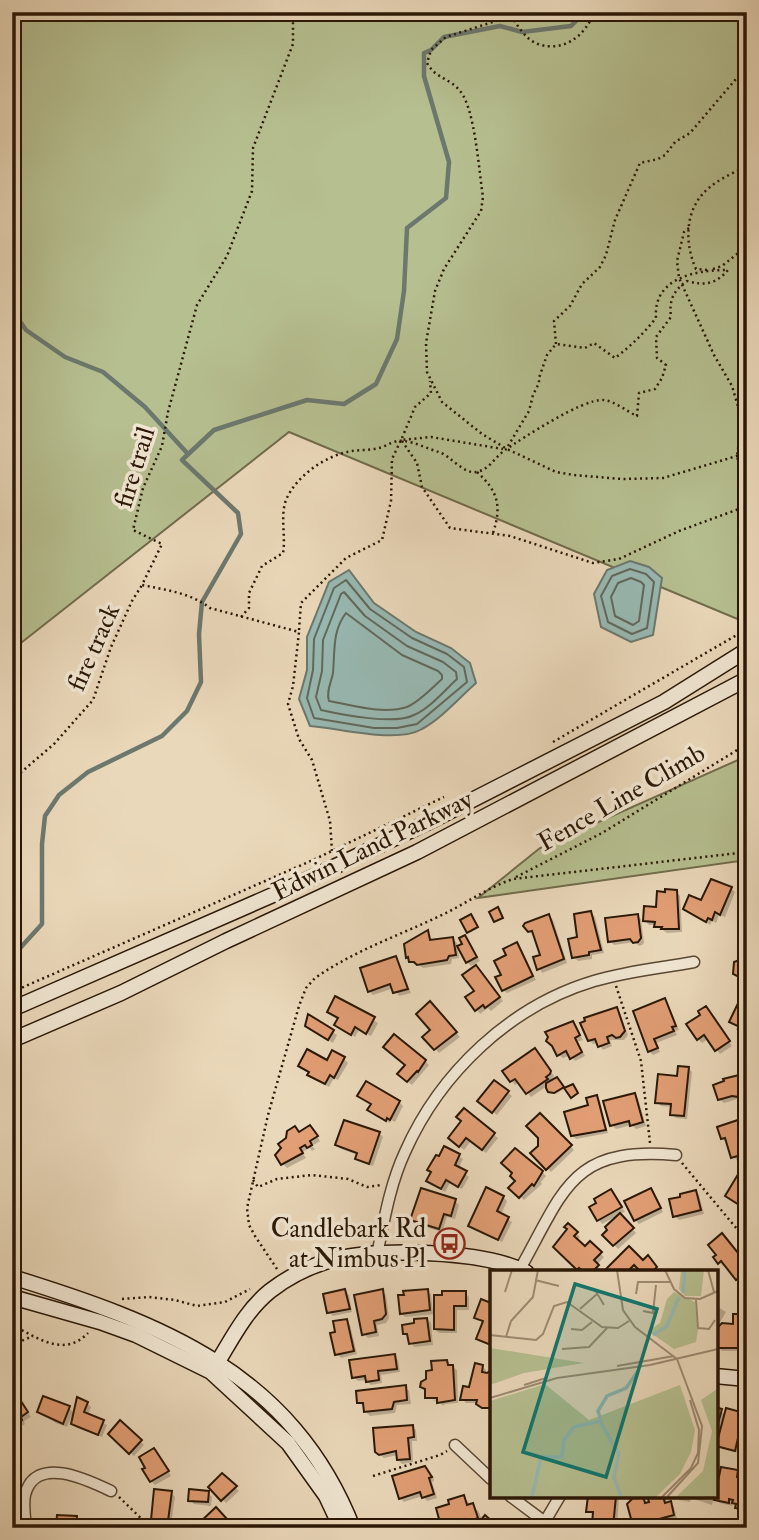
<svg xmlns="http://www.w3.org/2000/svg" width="759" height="1540" font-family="'IM FELL Double Pica',serif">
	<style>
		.green { fill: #b6bf90; stroke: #706b4b; stroke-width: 2 }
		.water { fill: #98b9b3; stroke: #6c786e; stroke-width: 2 }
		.shadow { fill: #0003 }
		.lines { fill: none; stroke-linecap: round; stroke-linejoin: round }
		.shore { stroke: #61685c; stroke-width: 2 }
		.stream { stroke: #6c786e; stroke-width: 4.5 }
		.building { fill: #e29e74; stroke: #2a1706; stroke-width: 2 }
		.street-casing { stroke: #5a4733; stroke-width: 13 }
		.secondary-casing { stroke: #2a1706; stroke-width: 17 }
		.path { stroke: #2a1706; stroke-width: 2.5; stroke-dasharray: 2 3.5; stroke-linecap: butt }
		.street { stroke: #f1e6d2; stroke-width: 10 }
		.secondary { stroke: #f1e6d2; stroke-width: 14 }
		.labels { text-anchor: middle; stroke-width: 7; stroke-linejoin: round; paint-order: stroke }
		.street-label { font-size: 26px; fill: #2a1706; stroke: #f1e6d2 }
		.poi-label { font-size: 26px; fill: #2a1706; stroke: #f1e6d2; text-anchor: end }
		.inset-river { fill: none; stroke: #98b9b3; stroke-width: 3.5 }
		.inset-road { fill: none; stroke: #9d8b72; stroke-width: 2 }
		.view { fill: #0f766e; fill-opacity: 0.15; stroke: #0f766e; stroke-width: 3.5 }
		.inset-edge { fill: none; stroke: #2a1706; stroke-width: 3.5 }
	</style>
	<rect width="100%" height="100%" fill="#ead8ba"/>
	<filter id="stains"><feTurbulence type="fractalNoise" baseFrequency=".00286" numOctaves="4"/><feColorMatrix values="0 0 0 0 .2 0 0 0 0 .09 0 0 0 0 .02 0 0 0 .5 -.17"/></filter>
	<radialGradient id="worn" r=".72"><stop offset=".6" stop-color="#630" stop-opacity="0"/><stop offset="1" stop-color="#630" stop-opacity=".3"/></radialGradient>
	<g class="green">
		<path d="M12,12H747V623L289,432L12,650Z"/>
		<path d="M747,756V860L478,898L540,848Z"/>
	</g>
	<g class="water">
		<path d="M630,561L649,567L662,578L653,635L631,642L601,627L594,594L607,570Z"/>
		<path d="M349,570L374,603L416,632L451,648L470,663L476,683C459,698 442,718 422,729C397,744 339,728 310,726L299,699L307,670V637L329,582Z"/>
	</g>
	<g class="shadow">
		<path d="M731,889L735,892L725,917L719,915L716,923L712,921L710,925L685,908Z"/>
		<path d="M676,892L680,896L682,932L667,933L655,925H649L645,921Z"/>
		<path d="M591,913L595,917L604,953L592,955V959L578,961L574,957Z"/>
		<path d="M637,915L641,919L644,943L642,945L639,946L635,942L614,945L610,941Z"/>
		<path d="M549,916L553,920L567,963L542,973L535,958L542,956L535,935L525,926Z"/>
		<path d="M428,932L433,941L453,939L457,943L459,958L452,959L451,964L423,968L419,965H415L407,957Z"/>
		<path d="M465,937L480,961L471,966L467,962Z"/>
		<path d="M516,944L536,980L507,993L503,990V976L508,956Z"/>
		<path d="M395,958L399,962L411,993L399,996L394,988L373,995L369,991Z"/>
		<path d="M480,971L503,1001L491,1011L488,1008L480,1014L468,998L476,991Z"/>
		<path d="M336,998L378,1023L371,1036L359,1030L355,1037L336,1025L339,1019L329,1011Z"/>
		<path d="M664,1000L668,1004L679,1030L675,1031L677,1035L656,1043L660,1052L653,1055L649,1051Z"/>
		<path d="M430,1004L460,1037L439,1053L425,1037L433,1030Z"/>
		<path d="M616,1009L620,1013L628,1035L624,1040H610L612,1046L603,1050L598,1043L593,1044L589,1040Z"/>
		<path d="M709,1012L732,1046L720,1054L708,1039L702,1043L698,1039Z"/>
		<path d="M309,1017L337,1035L333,1043L311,1030Z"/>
		<path d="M572,1023L583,1040L577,1042L585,1056L575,1061L570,1055L563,1058L559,1055Z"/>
		<path d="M539,1054L554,1076L548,1084L557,1079L564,1089L556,1094L552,1093L547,1086L531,1097L519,1082L515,1085L504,1071Z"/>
		<path d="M344,1059L348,1063L338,1080L334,1078L329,1087L313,1079L309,1075L310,1073L300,1066Z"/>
		<path d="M425,1061L429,1065L412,1085L403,1078Z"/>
		<path d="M688,1068L692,1072L687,1119L676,1118L672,1114V1107L661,1106L657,1102Z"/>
		<path d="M747,1074V1112L741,1100L737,1099L724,1103L720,1100Z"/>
		<path d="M508,1093L512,1096L497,1115L484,1105Z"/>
		<path d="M634,1095L638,1098L646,1126L636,1129L632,1125L616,1129L612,1125Z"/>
		<path d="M596,1097L600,1101L608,1133L576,1139L572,1135Z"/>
		<path d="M399,1102L403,1106L395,1122L391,1120L390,1123L373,1113Z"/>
		<path d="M464,1111L498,1138L486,1153L471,1141L464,1150L454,1142L463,1122Z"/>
		<path d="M540,1115L574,1150L551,1172L532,1153L539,1147Z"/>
		<path d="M747,1119V1157L737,1161L723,1138Z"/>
		<path d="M314,1131L320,1141L312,1146L315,1149L312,1151L310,1148L302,1152L306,1158L287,1168L283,1164V1149L300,1133Z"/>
		<path d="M379,1133L383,1137L373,1166L361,1162L357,1159L358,1155L341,1149L337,1145Z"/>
		<path d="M445,1148L463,1159L458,1169L469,1177L462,1189L450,1183L445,1192L428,1181Z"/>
		<path d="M542,1172L546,1176L541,1182L542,1184L524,1200L511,1188Z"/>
		<path d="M747,1177V1206L745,1208L731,1199Z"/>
		<path d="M651,1190L663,1212L639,1224L635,1220Z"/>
		<path d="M611,1191L625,1212L619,1214L636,1233L618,1249L605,1235L617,1216L602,1224L591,1208Z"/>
		<path d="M695,1191L699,1195L704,1214L679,1220L675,1216Z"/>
		<path d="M503,1197L507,1201L501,1215L512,1222L502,1242L470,1225Z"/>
		<path d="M455,1201L459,1205L455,1219L447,1217L442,1232L416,1224L412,1220Z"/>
		<path d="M568,1225L580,1237L577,1241L586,1249L590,1244L604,1257L597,1265L601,1270L599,1272H582L555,1247L569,1229Z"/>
		<path d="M725,1240L747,1266L744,1273L747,1278L741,1282L726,1264L723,1266L715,1257Z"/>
		<path d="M629,1248L643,1262L649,1257L660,1272H644L639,1268L635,1272H605Z"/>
		<path d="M345,1291L349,1295L352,1312L333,1316L329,1312Z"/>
		<path d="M382,1291L386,1295L389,1318L386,1323L377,1325L379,1336L368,1338L364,1334Z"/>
		<path d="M427,1291L431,1294L433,1313L465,1293L469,1297V1310H457V1333H439L435,1329L436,1314L405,1317L401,1313Z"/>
		<path d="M482,1301L491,1305V1346L478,1339L484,1323L476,1317Z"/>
		<path d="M715,1305L726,1312L715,1331Z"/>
		<path d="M747,1316V1351H722L718,1347L735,1325Z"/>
		<path d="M427,1319L431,1323L433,1345L414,1347L405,1333Z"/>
		<path d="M346,1321L350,1325L357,1354L341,1358L337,1354L338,1333Z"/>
		<path d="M394,1356L398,1360L400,1372L381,1375L382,1383L371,1385L366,1380L358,1381L354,1377Z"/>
		<path d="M447,1362L457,1370L458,1403L445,1404L443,1406L439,1401L430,1400L446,1399L427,1398Z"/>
		<path d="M482,1366L486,1370V1373H491V1411L478,1403H466L462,1399Z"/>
		<path d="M405,1387L409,1391L411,1404L397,1405L395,1413L370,1416L366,1412L365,1406L359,1403Z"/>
		<path d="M19,1400L31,1417L24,1421L25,1424L14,1431L12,1404Z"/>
		<path d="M87,1403L91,1407L88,1415L107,1425L102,1437L77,1428L73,1424Z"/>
		<path d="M69,1408L73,1412L67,1427L56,1423L39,1412Z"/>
		<path d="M715,1408L726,1415L744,1417L747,1414V1442L742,1440L739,1453L722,1449L717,1444L715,1449Z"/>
		<path d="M120,1423L144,1445L134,1456L125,1449Z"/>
		<path d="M412,1426L416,1430L417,1441H412L413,1462L402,1464L398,1460V1455L384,1458L377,1452Z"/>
		<path d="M158,1454L171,1476L155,1485L151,1481Z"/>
		<path d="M424,1468L433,1476L434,1481L432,1482L437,1498L427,1501L423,1496L404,1502L400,1498Z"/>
		<path d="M737,1472L741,1476V1479L747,1480V1512L741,1511L733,1502L732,1506L720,1503L714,1497L712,1505L691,1498L690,1502L679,1500L676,1496H715V1493L717,1495Z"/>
		<path d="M223,1475L239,1491L226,1503L211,1487Z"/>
		<path d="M171,1493L175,1497L171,1524L157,1523L153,1519Z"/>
		<path d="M208,1493L212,1497L211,1506L194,1504L190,1500Z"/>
		<path d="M591,1496H619L617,1528H597L594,1524V1515L588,1511Z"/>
		<path d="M633,1496H643L647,1505L651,1504L649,1496H665L667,1504L670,1503L674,1507L677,1519L637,1528L635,1525Z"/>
		<path d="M463,1497L479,1512L482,1521L499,1528H473L470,1525L462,1528H438L451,1505Z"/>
		<path d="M216,1509L230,1524L225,1528H205Z"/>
		<path d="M76,1518L80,1522V1528H58Z"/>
		<path d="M427,1524L429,1528H417V1526Z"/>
	</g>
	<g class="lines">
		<g class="shore">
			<path d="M630,569L646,574L654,582L647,628L632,634L608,622L601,596L612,576Z"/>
			<path d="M631,578L641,582L644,585L639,621L633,625L615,616L611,597L618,583Z"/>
			<path d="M346,580L370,609L412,638L447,654L464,667L467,682L417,724L397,728H374L314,718L307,698L313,670L314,639L334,588Z"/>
			<path d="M344,592L365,616L407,646L443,662L456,672L457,679C444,691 430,708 414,715C395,725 343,715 321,710L316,697L322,671L323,640L341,594Z"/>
			<path d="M346,613L402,655L438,671L442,675V679C432,688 419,702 407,707C383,715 352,705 329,701C326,692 331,683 333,673C335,652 332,631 346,613Z"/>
		</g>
		<g class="stream">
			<path d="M12,310L26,330L65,357L103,372L145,407L188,454"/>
			<path d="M12,957L42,924V844L45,816L59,795L88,772L162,736L187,711L201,682L199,634L202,602L241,534L238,513L182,460L214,430L307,400L344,404L376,384L397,339L404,291L407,228L446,198L449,162L424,76V53L431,50L444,37L500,26L522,32L571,26L585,12"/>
		</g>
	</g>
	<g class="building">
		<path d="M711,879L732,887L720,915L715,912L712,920L708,918L706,922L683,909L689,895L701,900Z"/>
		<path d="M665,889L677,890L679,929H661L662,927H654L655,922L643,921L644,906L656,907L657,891L665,892Z"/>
		<path d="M498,907L503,918L494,922L489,912Z"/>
		<path d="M591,911L601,950L589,952V955L572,958L568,939L577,937L574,914Z"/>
		<path d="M471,914L478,927L467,933L460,920Z"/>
		<path d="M549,914L564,959L537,970L533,957L540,955L532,931L528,932L523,926L525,923Z"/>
		<path d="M638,914L641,938L638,942L633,943L630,939L608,942L605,918Z"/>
		<path d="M428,930L430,940L453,937L456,955L449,956L447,960L417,965L414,962H409L408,957L406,958L404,944Z"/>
		<path d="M465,935L477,957L466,963L457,946L462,944L459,938Z"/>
		<path d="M517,942L533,976L502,991L495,977L501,975L494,961L506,955L503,949Z"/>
		<path d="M396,956L408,989L393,993L390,984L368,992L360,968Z"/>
		<path d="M745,958H747V981L733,974L734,962Z"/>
		<path d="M476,965L500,997L485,1008L483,1005L475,1011L465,997L474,991L462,975Z"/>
		<path d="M742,995L747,998V1040L742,1038L744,1032L738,1029L740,1027L729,1022Z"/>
		<path d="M335,996L375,1017L366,1034L355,1027L351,1035L334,1025L338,1018L327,1012Z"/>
		<path d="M665,998L676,1026L672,1027L674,1031L654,1039L658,1048L648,1052L633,1011Z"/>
		<path d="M430,1001L457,1032L434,1050L422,1037L430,1030L416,1014Z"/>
		<path d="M706,1006L730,1041L715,1051L704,1035L697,1040L686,1024L700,1015L698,1011Z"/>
		<path d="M617,1007L625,1031L620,1037L616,1038L612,1035L607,1037L609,1043L598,1047L595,1039L588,1041L580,1023L585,1021L584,1018Z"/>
		<path d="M308,1014L334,1030L328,1040L305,1026Z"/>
		<path d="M573,1021L580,1035L575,1038L582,1052L570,1059L566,1051L557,1056L552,1046L546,1041L548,1037L545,1032Z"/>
		<path d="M394,1034L426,1060L418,1072L417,1071L407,1082L397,1074L405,1065L383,1047Z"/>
		<path d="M535,1048L551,1071L550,1074L546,1077L548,1079L526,1094L515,1079L510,1082L502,1071Z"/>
		<path d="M307,1049L327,1060L332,1050L345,1057L334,1078L330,1075L325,1084L307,1075L309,1072L298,1066Z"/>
		<path d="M678,1066L689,1067L684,1116L670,1115L671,1104L655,1103L658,1074L677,1076Z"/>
		<path d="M747,1073V1109L743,1111L738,1097L732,1096L718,1100L713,1085L724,1081L723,1079Z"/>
		<path d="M557,1077L564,1087L554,1093L548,1092L546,1088V1083Z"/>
		<path d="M494,1080L509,1091L492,1113L477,1101Z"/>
		<path d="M366,1081L400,1101L390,1120L387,1118L386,1121L367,1110L371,1104L357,1096Z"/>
		<path d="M573,1084L578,1093L571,1098L564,1088Z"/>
		<path d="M635,1093L643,1122L630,1126L629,1121L610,1126L603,1101Z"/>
		<path d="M597,1095L606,1130L571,1136L564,1112L588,1105L586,1098Z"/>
		<path d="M464,1108L495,1133L482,1150L466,1138L459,1147L448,1138L461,1121L456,1117Z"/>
		<path d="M540,1113L572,1145L546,1170L530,1153L538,1146V1138L526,1126Z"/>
		<path d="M747,1117V1140L743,1141L747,1153L731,1158L725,1138L721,1139L717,1127Z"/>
		<path d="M344,1120L380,1132L369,1164L355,1159L357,1153L335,1145Z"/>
		<path d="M310,1125L318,1136L310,1141L312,1145L307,1148L305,1145L300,1148L303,1153L281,1165L275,1155L281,1148L278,1144L286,1138L287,1131L295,1126L299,1132Z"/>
		<path d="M444,1146L460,1154L455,1165L467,1171L458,1187L446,1180L441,1189L426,1181L431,1172L427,1170L436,1155L439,1156Z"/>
		<path d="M515,1148L543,1171L534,1186L532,1184L519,1198L508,1188L515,1181L510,1176L512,1173L501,1163Z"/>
		<path d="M740,1171L747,1175V1201L745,1199L741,1206L725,1196Z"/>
		<path d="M486,1187L504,1196L497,1211L509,1217L498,1240L468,1226Z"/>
		<path d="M421,1188L456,1199L451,1216L444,1214L439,1229L410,1220Z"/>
		<path d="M651,1188L661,1208L634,1221L624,1201Z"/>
		<path d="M611,1189L622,1207L597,1221L589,1207L596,1203L594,1199Z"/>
		<path d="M696,1190L701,1210L673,1217L669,1199L680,1197V1194Z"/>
		<path d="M620,1213L634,1228L613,1246L602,1235L607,1230L605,1227Z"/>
		<path d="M568,1223L578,1232L574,1236L585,1246L590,1241L602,1252L594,1260L599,1265L592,1272H583L579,1268L577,1270L553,1247L567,1229L564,1227Z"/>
		<path d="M722,1233L747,1264L742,1268L746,1272L736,1280L721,1261L718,1264L713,1257L716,1255L708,1245Z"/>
		<path d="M629,1246L643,1260L648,1255L657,1267L652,1272H641L634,1265L627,1272H603Z"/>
		<path d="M345,1289L350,1309L327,1313L323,1294Z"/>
		<path d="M383,1289L386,1314L382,1319L374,1321L376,1332L362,1335L354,1295Z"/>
		<path d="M428,1289L430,1310L400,1314L398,1295H404L403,1291Z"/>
		<path d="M442,1291H466V1306H454V1330L434,1329V1295H442Z"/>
		<path d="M481,1299L491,1303V1345L476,1339L483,1321L474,1318Z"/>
		<path d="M733,1314H747V1348H717L718,1327L722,1323L733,1324Z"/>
		<path d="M427,1318L430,1341L409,1344L407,1334H403L402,1325L414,1323V1319Z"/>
		<path d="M347,1319L354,1351L335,1355L330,1333L335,1332L333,1321Z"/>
		<path d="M395,1354L397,1369L378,1371L379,1380L366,1382L365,1376L352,1378L349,1360Z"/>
		<path d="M447,1360L448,1365H453L455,1400L437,1403V1398H425V1389L420,1387L421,1382L426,1379V1371L432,1370L431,1361Z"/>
		<path d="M475,1363L483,1365L482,1372L487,1373L491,1370L490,1408H482L476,1404L477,1400H460L463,1386L469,1387Z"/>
		<path d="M406,1385L407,1400L394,1402L392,1409L364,1412L363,1403H357L356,1391Z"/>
		<path d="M43,1396L70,1406L63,1424L37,1412Z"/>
		<path d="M77,1397L88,1402L84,1412L104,1420L98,1435L71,1424Z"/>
		<path d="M19,1398L28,1412L21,1417L22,1420L12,1426V1402Z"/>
		<path d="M715,1407L722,1409L715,1435Z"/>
		<path d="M726,1408L741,1412L743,1415V1412L747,1413V1440L738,1438L735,1451L716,1446Z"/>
		<path d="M120,1420L142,1440L129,1454L108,1434Z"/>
		<path d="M413,1425L414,1437L408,1438L410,1459L397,1460L396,1451L379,1455L375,1452L373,1428Z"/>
		<path d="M154,1448L169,1471L150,1482L142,1469L145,1468L139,1457Z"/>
		<path d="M425,1466L432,1477L429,1478L434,1494L422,1498L420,1492L399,1499L392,1476Z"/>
		<path d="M721,1467L738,1470L737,1477L747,1479V1510L735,1508L736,1504L732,1503L733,1500L729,1499V1503L714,1500Z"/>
		<path d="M222,1473L237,1486L221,1501L208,1487Z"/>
		<path d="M154,1489L172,1491L168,1521L151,1520Z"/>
		<path d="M189,1489L209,1491L208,1502L188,1501Z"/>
		<path d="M464,1495L467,1505L473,1503L478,1518L465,1523L464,1519L456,1522L458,1526L454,1528H436L434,1521L439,1519L436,1508L449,1504L448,1500Z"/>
		<path d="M588,1496H616L613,1527L592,1525L593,1512H586Z"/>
		<path d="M631,1496H643L645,1503L649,1502L647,1496H663L665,1503L671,1501L674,1515L633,1526L627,1504L632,1499Z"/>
		<path d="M216,1507L227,1519L217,1528H203L199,1523Z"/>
		<path d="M57,1515L77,1516L76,1528H56Z"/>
		<path d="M485,1515L494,1523L496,1521L503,1528H474Z"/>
	</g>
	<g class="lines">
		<defs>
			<g id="street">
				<path d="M377,1255C384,1221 390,1184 405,1152C440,1073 510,1006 594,981C627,971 661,968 694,962"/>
				<path d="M520,1269C565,1189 571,1146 676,1155"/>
				<path d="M455,1445L491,1479"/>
				<path d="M510,1496L553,1528"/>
				<path d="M544,1523L560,1496"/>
				<path d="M26,1528C25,1517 23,1505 25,1495C35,1454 88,1480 111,1491"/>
			</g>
			<g id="secondary">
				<path d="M12,1009L298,884L437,818L664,702L747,650"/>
				<path d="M12,1040L121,993L226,941L417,852L747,679"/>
				<path d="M12,1277C160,1323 292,1372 353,1528"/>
				<path d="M12,1297L100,1322L136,1335L211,1372L288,1443L326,1496L341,1528"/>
				<path d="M214,1368C231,1341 245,1311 270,1291C288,1277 310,1266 332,1260C380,1248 482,1250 526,1272"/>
				<path d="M715,1376L747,1379"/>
			</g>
		</defs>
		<use href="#street" class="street-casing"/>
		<use href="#secondary" class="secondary-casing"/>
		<g class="path">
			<path d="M290,12L293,18V44L253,148L252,191L227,256L197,305L168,412L162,446L143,488L133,530L162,544L142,585C166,590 191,593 210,608L299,632L293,686L288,704L299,739L312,760L330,821L332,851"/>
			<path d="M524,12L446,37L431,50L427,63C436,79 450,78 460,91C475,108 479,172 483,197L481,211L444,269L435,291L426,343L427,372L442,402L482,434L507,449L556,472L574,475L622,479L663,478L747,453"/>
			<path d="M511,16C518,26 526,40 538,44C564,53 586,35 594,12"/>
			<path d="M689,228L684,232L677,261L679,278L714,355L732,386L742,420L737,456L741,473L747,483"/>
			<path d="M713,269L722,266L747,246"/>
			<path d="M707,270L696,269C686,247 684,217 701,196C712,182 731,174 747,166"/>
			<path d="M556,344L554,321L570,306L582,284L600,267L606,255L615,220L640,163L658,159L665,155L675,142L690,133L747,66"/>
			<path d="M402,438L415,407L431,393L430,381"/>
			<path d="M402,441L417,463L422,487L450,528L510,536L593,563L619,559L679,531L747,506"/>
			<path d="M508,446L529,411L533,395L539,383V378L547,355L556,344"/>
			<path d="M477,472C498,491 502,506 493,533"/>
			<path d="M241,617L249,608V593L262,566L283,553C286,537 280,516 286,500C296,476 326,455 352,451C361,450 370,450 379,448C387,446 396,439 404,441C415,442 428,449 439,452C451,456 463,474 476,472C489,470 494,458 505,450C523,438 582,399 603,400C615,401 626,411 637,416L639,393L655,389L662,378L666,365L657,358L656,337L671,317C669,300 673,291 687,281C705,286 716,284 728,270C695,270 653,278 656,318C644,333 631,346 615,358L594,343L585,348L556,344"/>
			<path d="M299,630L301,603L346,558L382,540L391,501L392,459L401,440L431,437L503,449"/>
			<path d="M553,742L747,629"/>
			<path d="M12,780L54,744L93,700L111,647L132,601L142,585"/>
			<path d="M516,877L602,833L747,744"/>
			<path d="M616,986L641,1061L650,1143"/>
			<path d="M12,992L313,860L444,797"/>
			<path d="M682,1163L747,1241"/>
			<path d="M253,1180L258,1187L277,1179L312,1175L348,1179L367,1187L382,1185"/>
			<path d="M277,1269L255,1236L249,1225L247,1208L268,1115L299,1006L306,988L315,978C357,949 401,935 446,913C468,902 489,887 513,879L747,852"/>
			<path d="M122,1299L149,1297L175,1300L197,1306L225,1302L250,1289"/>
			<path d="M12,1325C38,1338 64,1358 88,1333"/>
			<path d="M12,1345L33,1336"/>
			<path d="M373,1476L440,1455L447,1451"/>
			<path d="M119,1497L151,1528"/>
		</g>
		<use href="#street" class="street"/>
		<use href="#secondary" class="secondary"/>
	</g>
	<defs>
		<symbol id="bus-ring" viewBox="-11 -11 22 22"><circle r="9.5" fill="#f1e6d2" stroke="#8f2418" stroke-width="1.5"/><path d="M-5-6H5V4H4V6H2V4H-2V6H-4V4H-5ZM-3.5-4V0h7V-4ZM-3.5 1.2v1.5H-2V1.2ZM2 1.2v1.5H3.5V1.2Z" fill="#8f2418"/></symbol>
	</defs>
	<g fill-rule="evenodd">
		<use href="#bus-ring" x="432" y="1226" width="35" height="35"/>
	</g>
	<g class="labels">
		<g class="street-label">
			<text transform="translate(134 467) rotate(-73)" y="9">fire trail</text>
			<text transform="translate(93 647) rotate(-66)" y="9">fire track</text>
			<text transform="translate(621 797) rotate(-30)" y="9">Fence Line Climb</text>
			<text transform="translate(372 845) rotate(-26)" y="9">Edwin Land Parkway</text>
		</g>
		<g class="poi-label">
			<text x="426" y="1237">Candlebark Rd<tspan x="426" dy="30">at Nimbus Pl</tspan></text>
		</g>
	</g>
	<g transform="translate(490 1270)">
		<rect width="228" height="228" fill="#ead8ba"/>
		<path d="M191,0H214L211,26H195L189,19ZM184,22L205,32L208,60L206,72L184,79L158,61L170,53L177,29ZM0,78L94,93L34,103L0,115ZM55,114L99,150L190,115L205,160L201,182L190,204L166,227H0V131ZM227,119V227H186L213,201L222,161L211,130Z" fill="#b6bf90"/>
		<path class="inset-river" d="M193,23L195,0M163,65L177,56L189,27M111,153L129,184L124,207L131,227M42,227L51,187H72L74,170L84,157L111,151L108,141L117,126L136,118L148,101"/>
		<path class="inset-road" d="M127,0L133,40L145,57L187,89L212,156L208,193L177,227M175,0L184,19L195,28L210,29L228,21M218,0L224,22M45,10L69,16M90,16L105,20L114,35M15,22L22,0M146,24L148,12H180M206,30L208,58L219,59L225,50M90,39L107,24M153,41L163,43L166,15M81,59L92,60L102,52M0,65L46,70L53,64L64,36L77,32L112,57L128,58L139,51M16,67L21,51L43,27L48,0M72,79L99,77L117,58M127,96L184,86M34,115L56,108M0,128L67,108L160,95L228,79M172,227L201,198L208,183L209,160L200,130"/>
		<path class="view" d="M85,14L167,39L116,207L33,182Z"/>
		<rect width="228" height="228" class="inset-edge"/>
	</g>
	<rect width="759" height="1540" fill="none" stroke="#ead8ba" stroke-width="42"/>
	<rect x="14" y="14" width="731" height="1512" fill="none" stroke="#2a1706" stroke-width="3.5"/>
	<rect x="21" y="21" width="717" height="1498" fill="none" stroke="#2a1706" stroke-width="2"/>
	<rect width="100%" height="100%" filter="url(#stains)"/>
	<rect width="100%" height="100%" fill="url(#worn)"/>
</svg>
